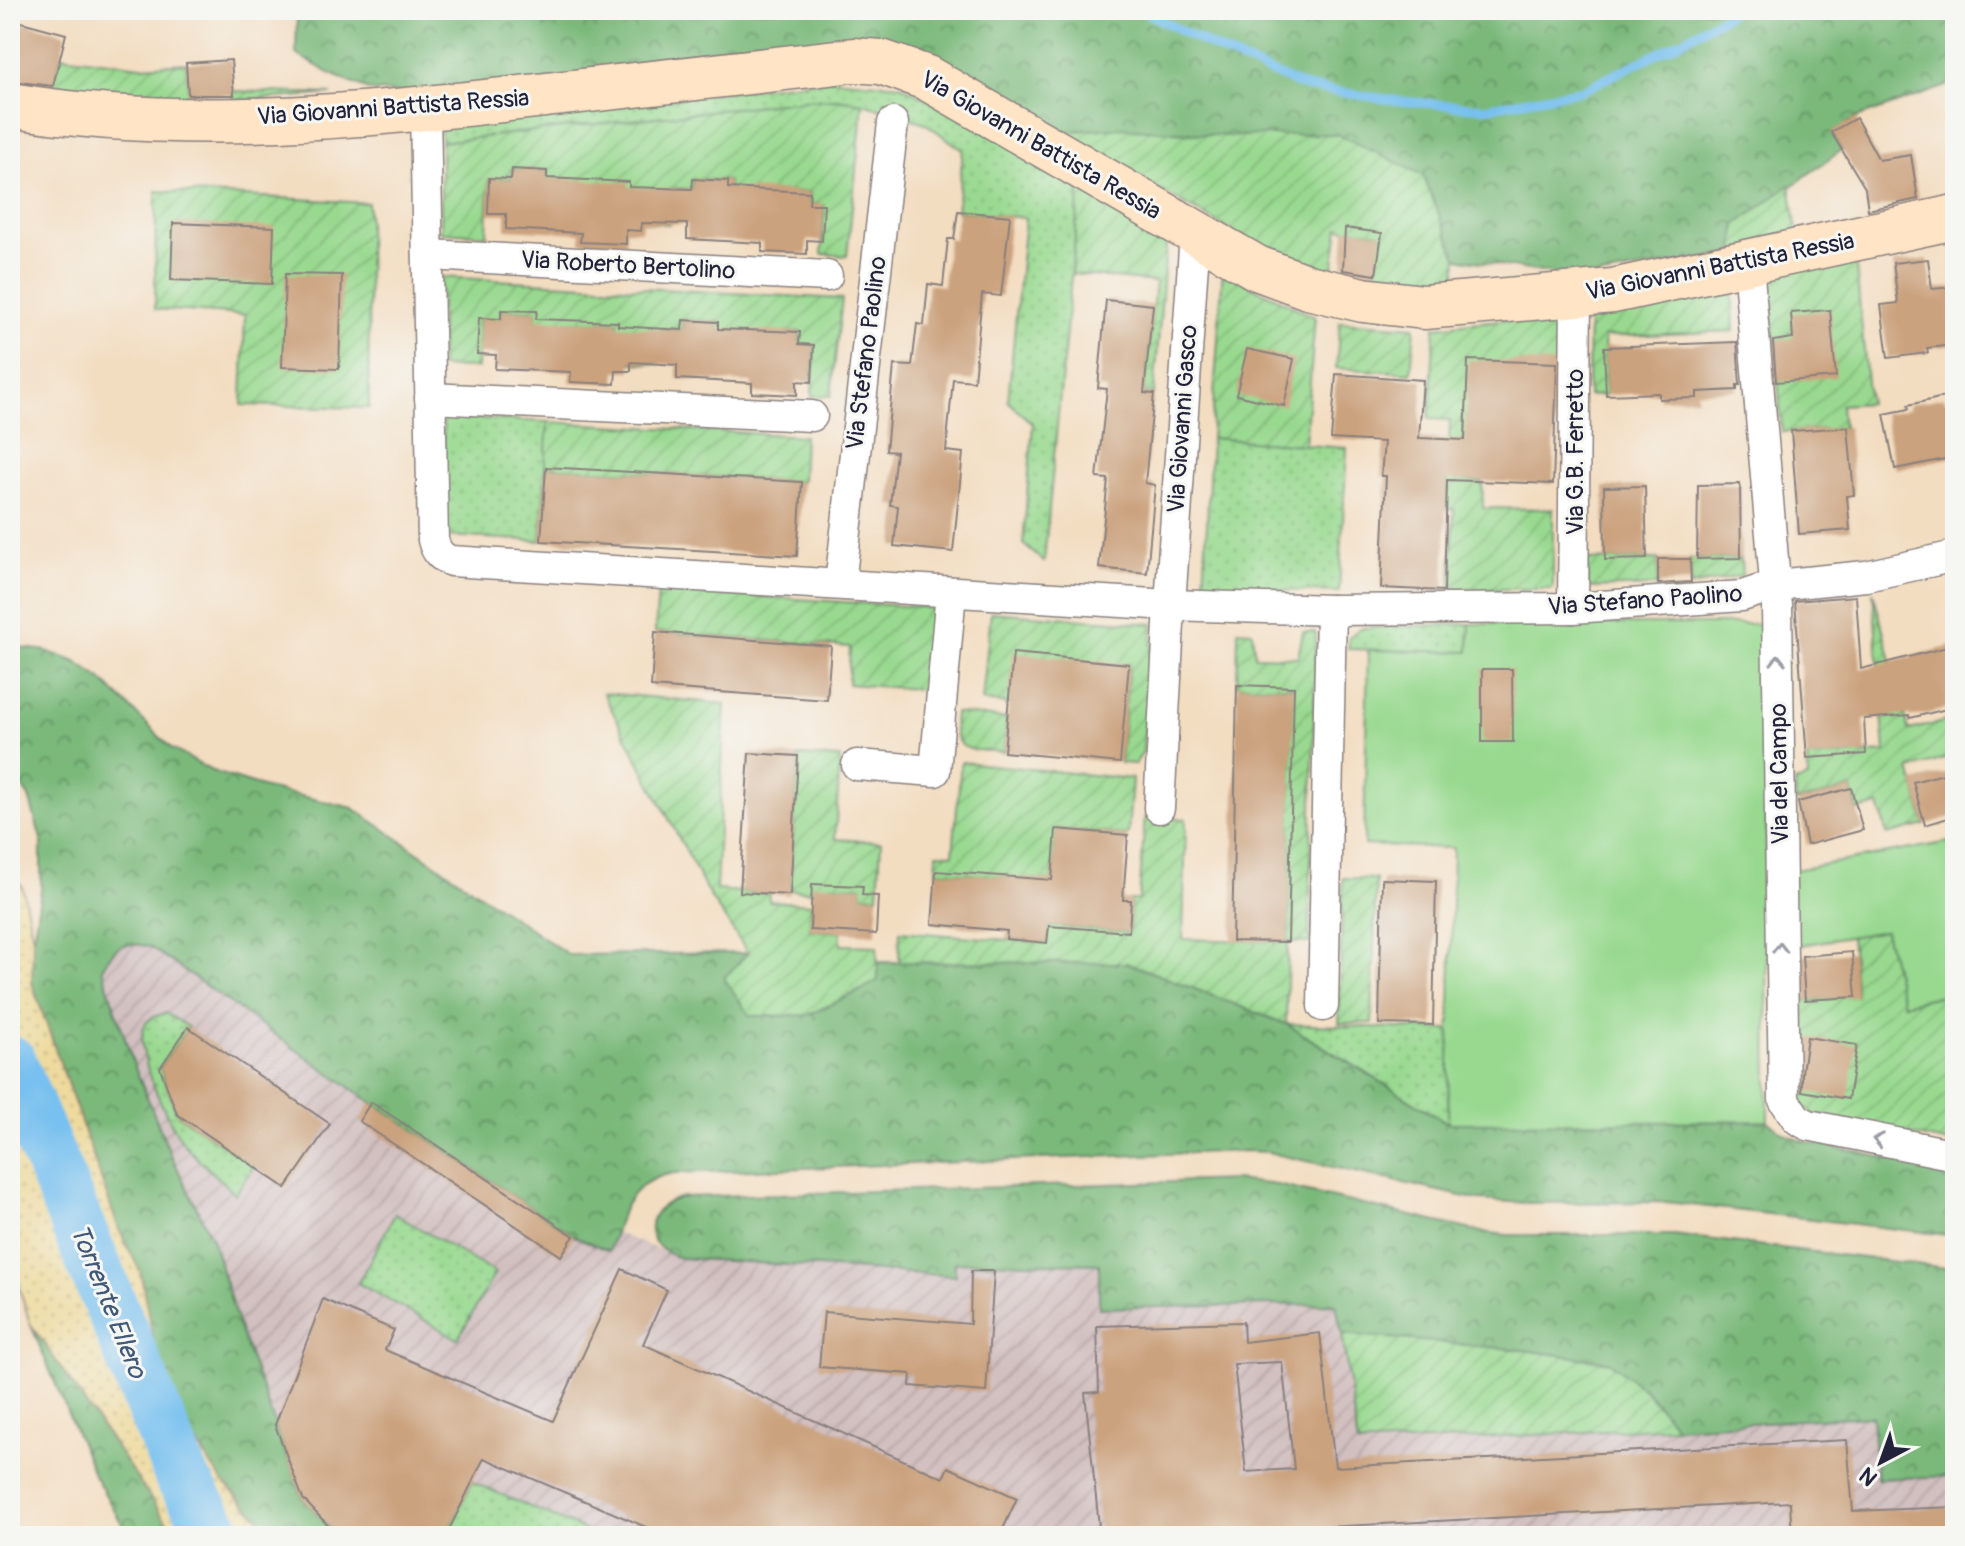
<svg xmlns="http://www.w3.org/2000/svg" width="1965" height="1546" font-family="Pangolin,sans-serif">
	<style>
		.industrial { fill: url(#industrial-furrows) }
		.grass { fill: url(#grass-dots); stroke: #5d7e65; stroke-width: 2 }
		.forest { fill: url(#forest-crowns); stroke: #4e6e5a; stroke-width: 2 }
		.sand { fill: url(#sand-dots); stroke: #887e6c; stroke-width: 2 }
		.garden { fill: url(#garden-furrows); stroke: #5d7e65; stroke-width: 2 }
		.pitch { fill: #98d98f; stroke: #5d7e65; stroke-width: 2 }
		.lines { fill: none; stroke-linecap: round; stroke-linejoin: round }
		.stream { stroke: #77c0ef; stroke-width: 9 }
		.river { stroke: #77c0ef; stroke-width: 54 }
		.building { fill: #cba27e; fill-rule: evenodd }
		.street-casing { stroke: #8a807e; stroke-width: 33 }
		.secondary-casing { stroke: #8a807e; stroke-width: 47 }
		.street { stroke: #fff; stroke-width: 30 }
		.secondary { stroke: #ffe4c6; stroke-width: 44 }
		.oneway { stroke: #9c9ca7 }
		.labels { text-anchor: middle; stroke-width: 6; stroke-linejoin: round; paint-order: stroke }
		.street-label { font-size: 24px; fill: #22223b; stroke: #f6f6f2 }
		.water-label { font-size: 26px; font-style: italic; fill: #40597a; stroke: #f6f6f2 }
	</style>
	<defs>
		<pattern id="industrial-furrows" width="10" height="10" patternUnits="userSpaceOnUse" patternTransform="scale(2)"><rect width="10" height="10" fill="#d2bfc0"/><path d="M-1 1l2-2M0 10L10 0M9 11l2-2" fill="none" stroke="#b4a4a6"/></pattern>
		<pattern id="grass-dots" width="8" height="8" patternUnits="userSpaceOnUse" patternTransform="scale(2)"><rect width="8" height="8" fill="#98d98f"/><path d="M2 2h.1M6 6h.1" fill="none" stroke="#83ba7c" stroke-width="1.8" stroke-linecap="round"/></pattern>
		<pattern id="forest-crowns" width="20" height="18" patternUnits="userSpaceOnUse" patternTransform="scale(2)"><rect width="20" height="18" fill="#7ab97a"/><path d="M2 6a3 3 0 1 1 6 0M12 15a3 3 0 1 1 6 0" fill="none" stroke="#649665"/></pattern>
		<pattern id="sand-dots" width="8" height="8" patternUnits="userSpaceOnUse" patternTransform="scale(2)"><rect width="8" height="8" fill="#eeda9e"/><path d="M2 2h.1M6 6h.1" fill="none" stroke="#ccbb89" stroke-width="1.8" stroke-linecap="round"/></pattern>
		<pattern id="garden-furrows" width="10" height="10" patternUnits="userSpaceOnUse" patternTransform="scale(2)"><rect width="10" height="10" fill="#98d98f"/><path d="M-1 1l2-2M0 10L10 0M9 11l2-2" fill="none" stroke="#83ba7c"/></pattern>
	</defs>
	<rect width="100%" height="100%" fill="#f6f6f2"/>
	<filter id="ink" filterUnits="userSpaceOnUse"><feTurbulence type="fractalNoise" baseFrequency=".0125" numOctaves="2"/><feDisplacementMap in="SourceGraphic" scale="16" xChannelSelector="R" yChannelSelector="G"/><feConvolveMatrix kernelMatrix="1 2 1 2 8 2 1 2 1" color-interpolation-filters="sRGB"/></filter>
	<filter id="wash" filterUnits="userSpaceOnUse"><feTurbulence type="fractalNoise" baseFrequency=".006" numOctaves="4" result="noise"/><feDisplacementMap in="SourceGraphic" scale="32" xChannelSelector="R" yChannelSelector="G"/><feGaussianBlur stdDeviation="1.8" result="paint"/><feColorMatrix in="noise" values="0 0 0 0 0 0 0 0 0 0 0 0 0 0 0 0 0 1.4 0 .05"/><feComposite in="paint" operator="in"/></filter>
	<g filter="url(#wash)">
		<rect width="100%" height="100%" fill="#f3ddc1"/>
		<path class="industrial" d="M131,943L150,947L371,1102L574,1236L608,1251L616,1233L681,1258L954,1276L955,1262L1099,1264L1100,1308L1336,1304L1676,1427L1873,1416L1878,1479L1955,1476V1536H338L303,1499L241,1333L212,1239L170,1153L135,1068L102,968L112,951Z"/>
		<g class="grass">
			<path d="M832,79L901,85L1080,184L1044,562L1023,544L1033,424L1008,401L1025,218L957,211L963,150L925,123L863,103L836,99L805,100L441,142V127Z"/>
			<path d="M443,417L548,422L541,541L446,536Z"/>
			<path d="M1211,438L1347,448L1339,592L1204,588Z"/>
			<path d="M1470,624L1469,652L1348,649L1349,637L1360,628Z"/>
			<path d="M166,1013L188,1027L160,1068L177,1114L254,1166L235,1194C219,1178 200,1163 186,1146C169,1126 132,1050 145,1025C149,1017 158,1015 166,1013Z"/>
			<path d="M1286,1024L1450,1030L1448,1123Z"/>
			<path d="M395,1214L495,1273L458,1339L358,1283Z"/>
			<path d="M472,1482L598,1536H446Z"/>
		</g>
		<g class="forest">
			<path d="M297,10H1955V73L1947,86L1856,118L1832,133L1842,150L1737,225L1734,253L1584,279L1457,258L1422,175L1227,136L1118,128L1058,132L945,68L404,93L371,91L333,75L296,54Z"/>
			<path d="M10,646L46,651L76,662L101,679L171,748L212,771L265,788L353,808L569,955L749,953L750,1016L808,1015L861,990L878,980L877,962L1128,963L1286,1024L1448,1123L1768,1121L1783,1133L1802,1141L1955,1172V1236L1666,1202L1527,1203L1479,1200L1266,1152L1245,1151L674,1173C627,1181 622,1212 609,1251L574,1236L371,1102L150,947C123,941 115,944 102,969L135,1068L170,1153L212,1239L241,1333L303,1499L338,1536H277L222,1481L191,1435L154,1344L140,1271L119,1230L32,983L33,939L41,890V839L29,797L10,769Z"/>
			<path d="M1234,1180L1277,1185L1481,1232L1507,1235H1674L1955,1269V1476L1877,1479L1872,1416L1676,1427L1645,1390L1610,1362L1522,1350L1342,1334L1336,1304L1099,1308V1264L955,1262V1276L681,1258C638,1247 643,1206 683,1197Z"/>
			<path d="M30,1323L177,1536H129L93,1473Z"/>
		</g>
		<path class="sand" d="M10,871L22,886L33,939L32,983L119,1230L140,1271L154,1344L191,1435L222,1481L277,1536H177L30,1323L10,1257Z"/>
		<g class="garden">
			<path d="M62,56L141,66L186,63L189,104L52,97L54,78Z"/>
			<path d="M233,91L332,94L234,101Z"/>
			<path d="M836,99L863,103L847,256L822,254L824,205L809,204L810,192L728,191V181L693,179L692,189L671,188L669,224L642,222L547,181V171L512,169L511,179H489L487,235L441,232V142L805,100Z"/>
			<path d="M1118,128L1227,136L1337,134L1423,175L1457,258L1456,279L1376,275L1381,233L1339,228L1333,270L1299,262L1250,241L1058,132Z"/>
			<path d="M1080,184L1167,234L1154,394L1144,393L1155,282L1072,274Z"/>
			<path d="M1790,185L1798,237L1734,253L1736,225Z"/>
			<path d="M156,191L368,203L369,408L242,405L245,315L155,309Z"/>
			<path d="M1855,256L1869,403L1841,405L1843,428L1782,432L1769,273Z"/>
			<path d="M1223,268L1253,287L1315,317L1305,445L1211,438Z"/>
			<path d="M441,277L842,299L831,396H812L814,345L799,344L800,332H718V322L683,320L682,330L661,329L659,364L631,363L618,334V322L536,321V311L501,310V319H479L477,368L441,367Z"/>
			<path d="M1732,282L1734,331L1604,337L1606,395L1588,396L1589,311Z"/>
			<path d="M1558,314L1557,363L1464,480L1482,482L1483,508L1553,509V589H1451L1454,510L1446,509L1450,420L1429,419L1435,327Z"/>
			<path d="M1340,322L1415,327L1411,373L1336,368Z"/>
			<path d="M548,422L804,436L802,482L545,467Z"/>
			<path d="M1741,558L1742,576L1691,586L1690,559Z"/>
			<path d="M1658,559V586L1588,588L1587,560Z"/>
			<path d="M658,590L935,608L929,690L848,684L850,647L655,632Z"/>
			<path d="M1873,591L1909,730L1955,719V756L1910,769L1925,825L1887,835L1879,805L1858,810L1851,788L1796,802L1795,782L1808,778L1807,758L1885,752Z"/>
			<path d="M991,612L1153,624L1143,752L1135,764L1120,763L1129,664L1009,704L982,701Z"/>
			<path d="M1238,630L1252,631L1255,656L1298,657L1303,632H1316L1309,943L1288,942L1286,1024L1128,963L899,962L900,931L1047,943L1049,926L1129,932L1131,900H1139L1145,816L1186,819L1183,939L1288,942L1293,687L1237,685Z"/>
			<path d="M603,693L725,704L716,890L769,894V901L811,904L810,930L841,932V945L877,946L878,980L861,990L808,1015L750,1016L724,978L748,953L709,895Z"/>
			<path d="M955,713L1007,719L1004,752C970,749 951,755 955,713Z"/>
			<path d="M798,756L840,758L835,839L881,842L878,896L862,895V886L831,885L830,892L790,890Z"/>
			<path d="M961,762L1132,779L1128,835L1057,829L1052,881L936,871L937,853L953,854Z"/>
			<path d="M1343,878L1376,879L1372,1023H1339Z"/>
			<path d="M1885,931L1903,1004L1955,992V1144L1816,1115L1803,1106L1797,1097V1006L1805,1000L1856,996L1851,936Z"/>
			<path d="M1342,1334L1522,1350L1610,1362L1645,1390L1676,1427L1358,1445Z"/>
		</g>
		<g class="pitch">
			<path d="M1470,624H1765L1768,1121L1448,1123L1453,848L1364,845L1368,650L1469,652Z"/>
			<path d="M1955,841V992L1903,1004L1885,931L1794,946L1789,871Z"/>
		</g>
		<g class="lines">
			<path class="stream" d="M1141,10L1227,54L1305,87L1399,101L1485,108L1583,90L1674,45L1736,10"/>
			<path class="river" d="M10,1062L182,1478L218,1536"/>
		</g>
		<g id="blocks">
			<g class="building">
				<path d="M10,19L66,34L53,86L10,81Z"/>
				<path d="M231,60L234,95H188L186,63Z"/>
				<path d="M1856,118L1879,160L1911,155L1918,199L1868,210L1865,188L1831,132Z"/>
				<path d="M512,169L547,171V178L629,182V187L692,189L693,179L728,181V188L810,192L809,204H824L822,241L807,240V254L762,252V243L687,239V224L642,223L641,231L626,230V244L580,242L581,233L506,229V214H488L489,178L511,179Z"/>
				<path d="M958,211L1010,216L1001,296L982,294L974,381L953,379L946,451L963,453L953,552L894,546L898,506L890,505L896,452L886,451L894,365L912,366L917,324L924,325L928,284L943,286L948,239H954Z"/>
				<path d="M173,223L274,227L272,284L171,280Z"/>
				<path d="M1345,228L1382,233L1376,275L1343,270Z"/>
				<path d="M1928,259L1932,289L1955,287V345L1927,348L1928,353L1888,358L1881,305L1898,303L1893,263Z"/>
				<path d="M285,274L342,275L339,369L282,367Z"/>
				<path d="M1106,300L1153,305L1144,393L1154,394L1145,483L1155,485L1147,573L1099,568L1108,479L1097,478L1107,389L1098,388Z"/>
				<path d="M501,310L537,311L536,319L618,322V326L682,330L683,320L718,322V329L800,332L799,344L814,345L812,382L797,381V395L752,393V383L677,379V365L631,362V371H616L615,384L570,382L571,372L495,369L496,355L477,354L479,318L501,319Z"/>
				<path d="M1830,310L1836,377L1776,382L1773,341L1793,338L1791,313Z"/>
				<path d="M1737,342L1740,385H1737V390L1697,392V398L1659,399V393L1606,395L1604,347Z"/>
				<path d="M1247,349L1294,359L1284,406L1236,395Z"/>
				<path d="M1468,360L1557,363L1553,484L1447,480L1444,591L1381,588L1386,476H1381L1384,442L1331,439L1336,374L1423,380L1419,438L1465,440Z"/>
				<path d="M1944,397L1945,401L1955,399V457L1895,469L1884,414L1909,409L1908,405Z"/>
				<path d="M1848,427L1854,495L1847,496L1850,530L1799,534L1791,431Z"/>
				<path d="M546,467L802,482L797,556L541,541Z"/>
				<path d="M1740,484L1741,558L1697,559L1698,485Z"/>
				<path d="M1645,486L1647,559L1605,560L1604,487Z"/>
				<path d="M1658,559H1690L1691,582L1658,584Z"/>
				<path d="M1856,596L1861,669L1955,645V707L1910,718L1909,715L1864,719L1866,754L1807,758L1795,601Z"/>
				<path d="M655,632L831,646L827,700L651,687Z"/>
				<path d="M1013,653L1129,664L1120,763L1004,752Z"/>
				<path d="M1482,669H1512L1513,742H1482Z"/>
				<path d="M1237,685L1294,687L1288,942L1232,941Z"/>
				<path d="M749,753L798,756L790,895L740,892Z"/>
				<path d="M1955,771V816L1925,825L1913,782Z"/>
				<path d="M1851,788L1863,830L1807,845L1798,802Z"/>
				<path d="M1056,829L1128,835L1123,900H1131L1129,932L1049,926L1047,943L1006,939L1007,931L932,924L936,871L1052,880Z"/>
				<path d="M1382,879L1436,881L1433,1025L1379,1024Z"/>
				<path d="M812,884L863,886L862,895L878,896L876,934L810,930Z"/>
				<path d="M1852,952L1856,997L1805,1000L1802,956Z"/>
				<path d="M188,1027L330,1124L286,1188L177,1114L160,1068Z"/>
				<path d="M1807,1037L1857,1045L1848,1099L1802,1091V1072Z"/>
				<path d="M371,1102L574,1236L561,1256L359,1121Z"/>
				<path d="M622,1269L667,1290L643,1344L943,1478L948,1467L1017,1498L1000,1536H667L484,1458L446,1536H338L303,1499L275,1425L323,1299L394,1330L385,1350L553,1421Z"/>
				<path d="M971,1271H994L986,1392L910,1386L911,1374L819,1367L824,1312L970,1324Z"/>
				<path d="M1243,1322L1244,1342L1320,1333L1335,1467L1847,1440L1853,1511L1955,1507V1536H1792L1790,1502L1253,1531V1536H1100L1085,1393L1099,1392L1097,1326ZM1282,1362L1294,1469L1246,1472L1234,1364Z"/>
			</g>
		</g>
	</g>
	<g filter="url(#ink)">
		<use href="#blocks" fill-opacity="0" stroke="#8a807e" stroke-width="2"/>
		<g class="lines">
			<defs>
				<g id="street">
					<path d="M425,109L433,540C436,551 440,557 451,561L1170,605L1331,610L1573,608L1742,596L1776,585L1866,576L1955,556"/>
					<path d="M428,255L827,276"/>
					<path d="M1748,264L1777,606L1784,1100L1797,1119L1808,1125L1955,1155"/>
					<path d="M430,398L812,416"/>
					<path d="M840,584L893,123"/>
					<path d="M1573,608L1576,295"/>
					<path d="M857,765L935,771L951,592"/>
					<path d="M1159,808L1170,605L1195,233"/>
					<path d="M1323,1006L1331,610"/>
				</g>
				<path id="secondary" d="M10,105C181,134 357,117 528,97C637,85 745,73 853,60L881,62L927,78L1257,268L1308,287L1363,300L1424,307L1613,291L1955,217"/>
			</defs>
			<use href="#street" class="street-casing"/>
			<use href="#secondary" class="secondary-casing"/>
			<use href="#street" class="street"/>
			<use href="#secondary" class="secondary"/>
		</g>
		<defs><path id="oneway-chevron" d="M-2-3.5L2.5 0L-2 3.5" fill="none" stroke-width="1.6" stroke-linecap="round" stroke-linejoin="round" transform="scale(2)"/></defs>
		<g class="oneway">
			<use href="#oneway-chevron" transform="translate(1778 660) rotate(-91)"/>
			<use href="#oneway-chevron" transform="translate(1780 948) rotate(-90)"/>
			<use href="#oneway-chevron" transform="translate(1878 1140) rotate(-169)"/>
		</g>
	</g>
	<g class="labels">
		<g class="street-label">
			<text transform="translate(393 107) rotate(-4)" y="8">Via Giovanni Battista Ressia</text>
			<text transform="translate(1041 145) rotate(30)" y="8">Via Giovanni Battista Ressia</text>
			<text transform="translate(628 265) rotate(3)" y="8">Via Roberto Bertolino</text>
			<text transform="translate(1720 266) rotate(-11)" y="8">Via Giovanni Battista Ressia</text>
			<text transform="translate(866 353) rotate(-83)" y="8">Via Stefano Paolino</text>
			<text transform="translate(1182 419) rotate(-86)" y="8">Via Giovanni Gasco</text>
			<text transform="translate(1575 452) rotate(-90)" y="8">Via G.B. Ferretto</text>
			<text transform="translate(1645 600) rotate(-4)" y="8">Via Stefano Paolino</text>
			<text transform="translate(1779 774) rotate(-91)" y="8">Via del Campo</text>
		</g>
		<g class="water-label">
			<text transform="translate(109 1301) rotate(68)" y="9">Torrente Ellero</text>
		</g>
	</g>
	<rect width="1965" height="1546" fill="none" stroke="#f6f6f2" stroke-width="40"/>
	<g transform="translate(1881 1462) rotate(221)" stroke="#f6f6f2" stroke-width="6" paint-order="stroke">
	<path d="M0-6L14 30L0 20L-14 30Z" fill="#22223b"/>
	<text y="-12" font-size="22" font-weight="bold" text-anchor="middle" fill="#22223b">N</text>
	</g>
</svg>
